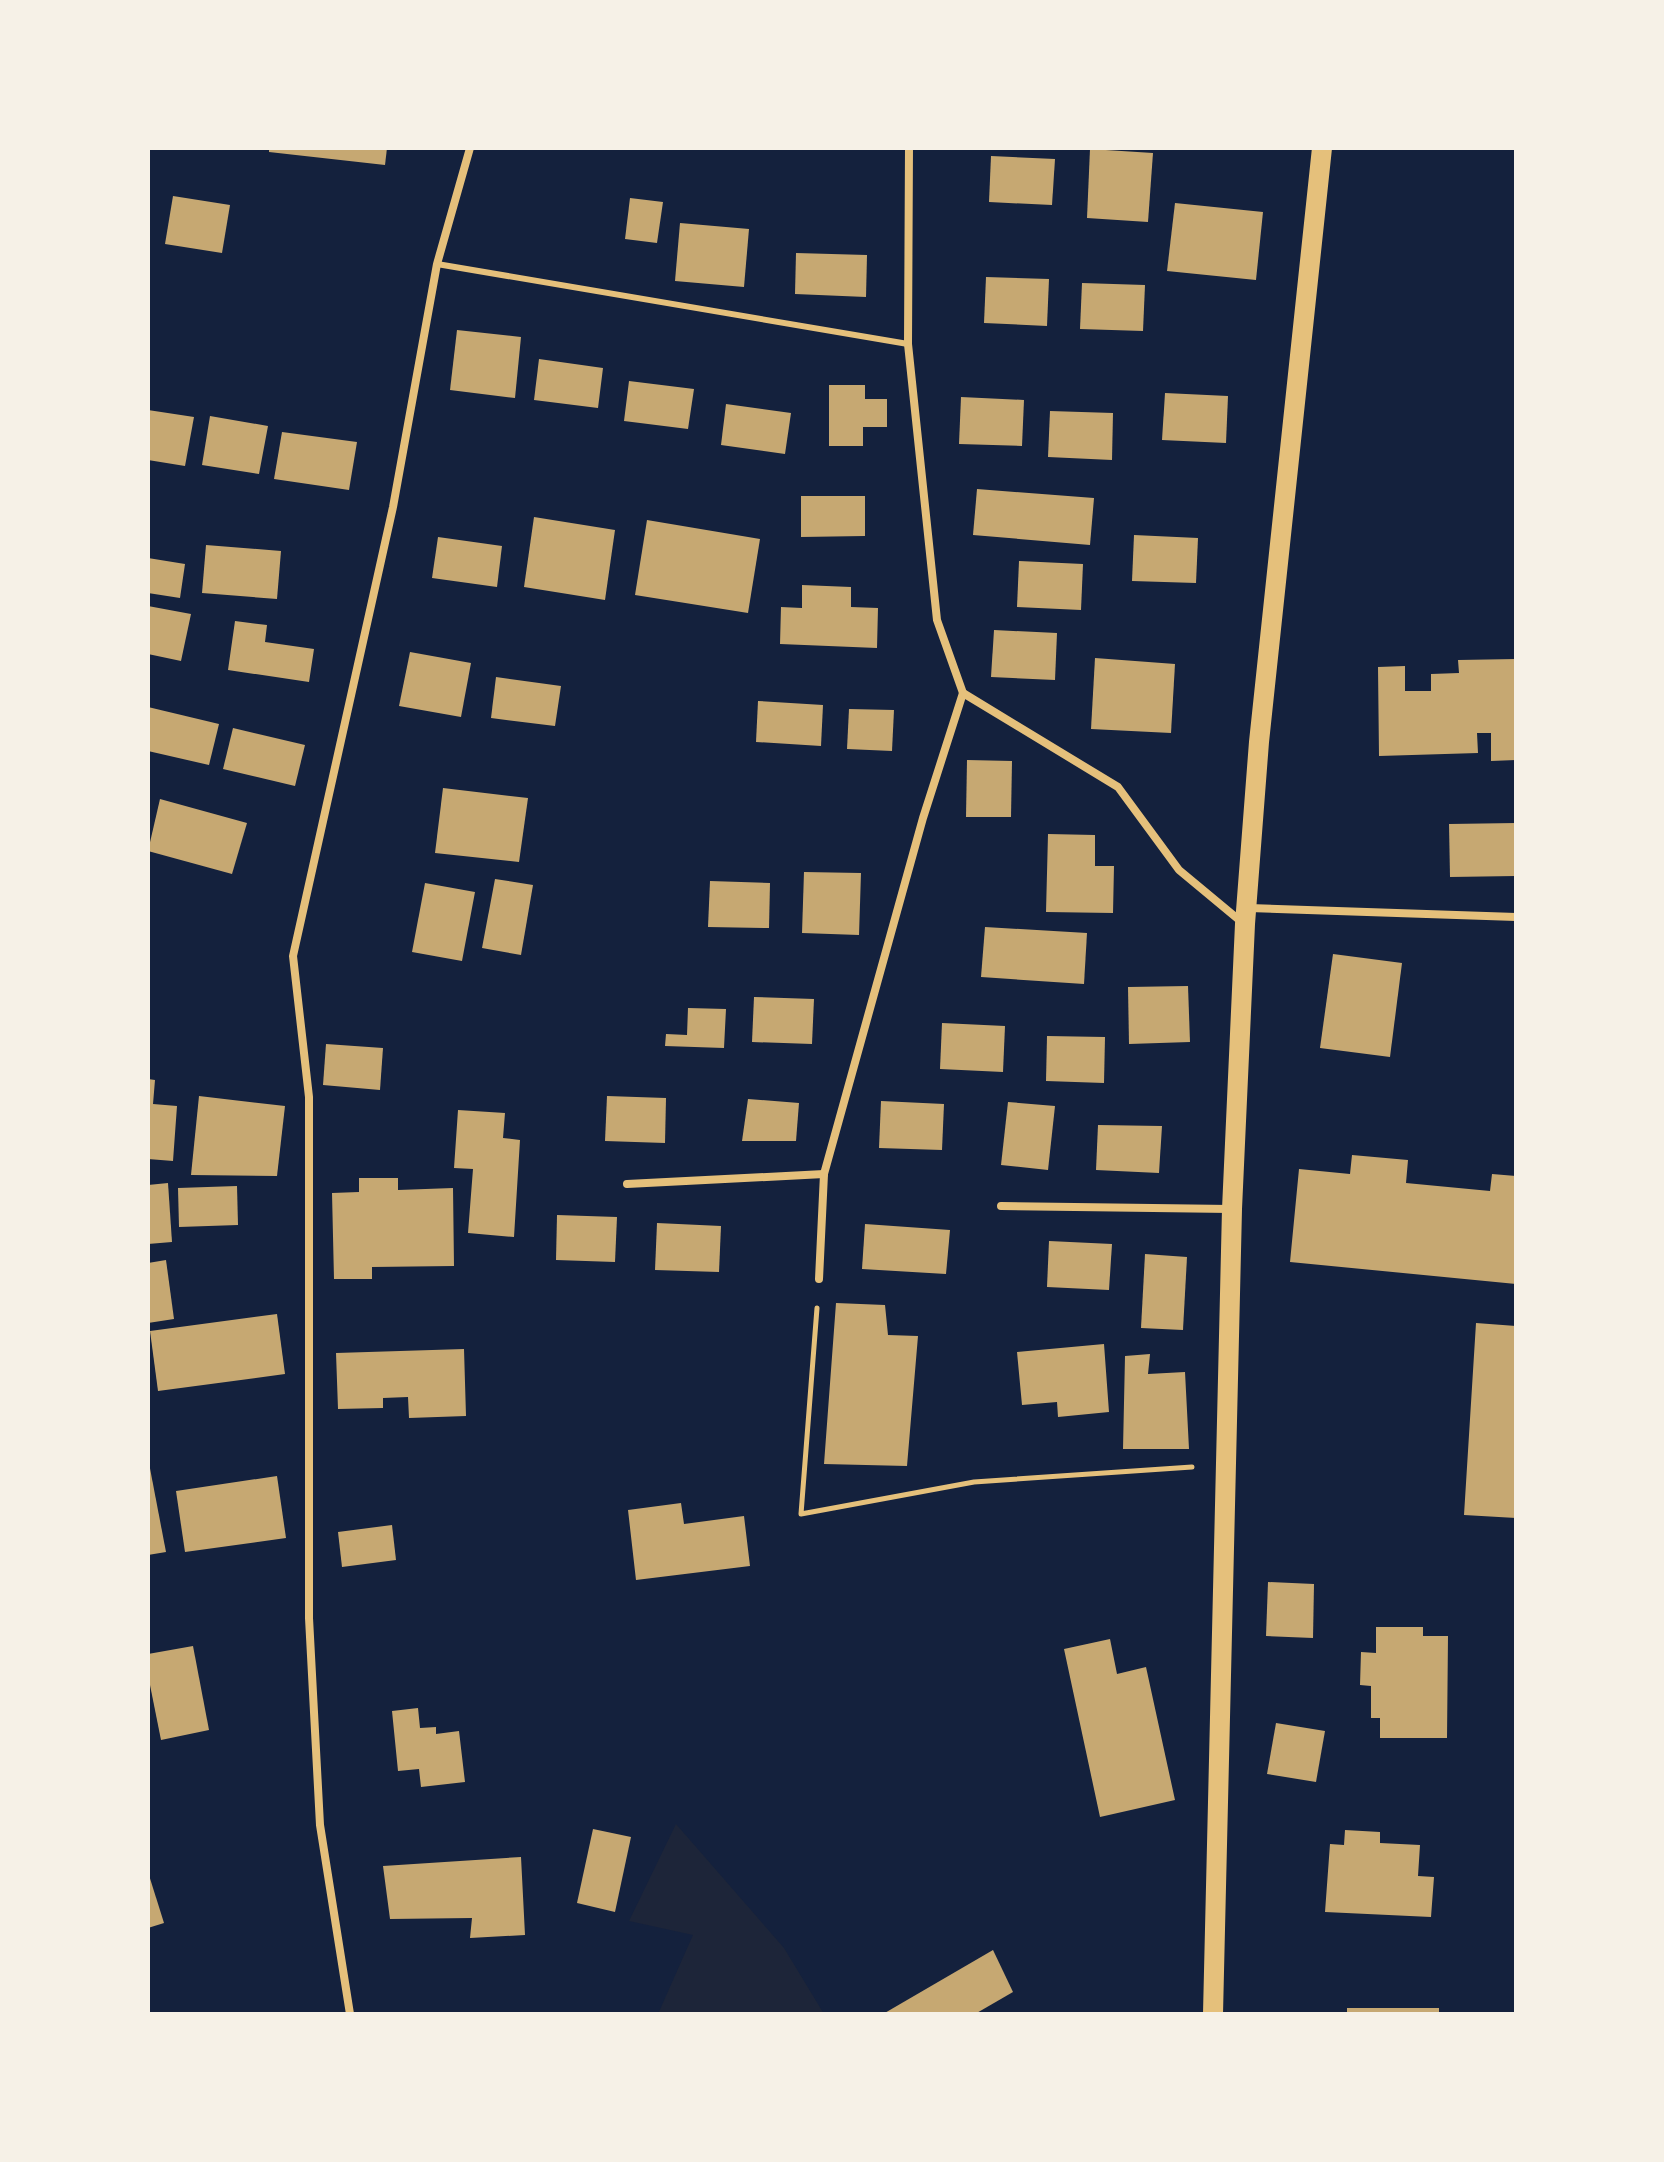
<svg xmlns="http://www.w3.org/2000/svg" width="1664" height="2162" font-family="'Public Sans',sans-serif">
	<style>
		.green { fill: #1d2539 }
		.building { fill: #c6a872 }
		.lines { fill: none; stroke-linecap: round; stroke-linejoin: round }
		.path { stroke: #e5c07b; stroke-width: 5 }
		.service { stroke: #e5c07b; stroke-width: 6 }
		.minor { stroke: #e5c07b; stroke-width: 8 }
		.primary { stroke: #e5c07b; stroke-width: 20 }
	</style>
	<rect width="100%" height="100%" fill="#14213d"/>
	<path class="green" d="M676,1824L784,1948L824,2014H658L693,1935L629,1921Z"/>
	<g class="building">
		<path d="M269,148H387L385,165L269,152Z"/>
		<path d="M1090,149L1153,153L1148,222L1087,218Z"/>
		<path d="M991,156L1055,159L1052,205L989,202Z"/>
		<path d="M173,196L230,205L222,253L165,244Z"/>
		<path d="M630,198L663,202L657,243L625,239Z"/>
		<path d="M1175,203L1263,212L1256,280L1167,271Z"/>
		<path d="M680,223L749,229L744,287L675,281Z"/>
		<path d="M796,253L867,255L866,297L795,294Z"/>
		<path d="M986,277L1049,279L1047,326L984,323Z"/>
		<path d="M1082,283L1145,285L1143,331L1080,329Z"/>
		<path d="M457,330L521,337L515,398L450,390Z"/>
		<path d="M539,359L603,368L598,408L534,400Z"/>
		<path d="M629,381L694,389L688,429L624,421Z"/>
		<path d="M829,385H865V399H887V427H863V446H829Z"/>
		<path d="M1165,393L1228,396L1226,443L1162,440Z"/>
		<path d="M961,397L1024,400L1022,446L959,444Z"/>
		<path d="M726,404L791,413L785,454L721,445Z"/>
		<path d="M148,410L194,417L185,466L148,460Z"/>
		<path d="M1050,411L1113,413L1112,460L1048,457Z"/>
		<path d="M210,416L268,426L259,474L202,465Z"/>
		<path d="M282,432L357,442L349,490L274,479Z"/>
		<path d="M977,489L1094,498L1090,545L973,535Z"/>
		<path d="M801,496H865V536L801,537Z"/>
		<path d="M534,517L615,530L605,600L524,587Z"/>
		<path d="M647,520L760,539L748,613L635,595Z"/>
		<path d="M1134,535L1198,538L1196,583L1132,581Z"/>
		<path d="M438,537L502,546L497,587L432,578Z"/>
		<path d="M206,545L281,551L277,599L202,593Z"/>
		<path d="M148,558L185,564L180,598L148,593Z"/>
		<path d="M1019,561L1083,564L1081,610L1017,607Z"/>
		<path d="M802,585L851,587V607L878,608L877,648L780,644L781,607L802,608Z"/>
		<path d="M148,606L191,614L181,661L148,654Z"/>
		<path d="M235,621L267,625L265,642L314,649L309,682L228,670Z"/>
		<path d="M994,630L1057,633L1055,680L991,677Z"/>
		<path d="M410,652L471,663L461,717L399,706Z"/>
		<path d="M1095,658L1175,664L1171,733L1091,729Z"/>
		<path d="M1516,659V760L1491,761V733H1477L1478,753L1379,756L1378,667L1405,666V691H1431V674L1459,673L1458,660Z"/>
		<path d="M496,677L561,686L555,726L491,718Z"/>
		<path d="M758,701L823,705L821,746L756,742Z"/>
		<path d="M148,707L219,724L209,765L148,751Z"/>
		<path d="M849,709L894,710L892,751L847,749Z"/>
		<path d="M233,728L305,745L295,786L223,769Z"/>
		<path d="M967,760L1012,761L1011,817H966Z"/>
		<path d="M443,788L528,798L519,862L435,853Z"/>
		<path d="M160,799L247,823L232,874L148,851Z"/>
		<path d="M1516,823V876L1450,877L1449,824Z"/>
		<path d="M1048,834L1095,835V866H1114L1113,913L1046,912Z"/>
		<path d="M804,872L861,873L859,935L802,933Z"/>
		<path d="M495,879L533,885L521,955L482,948Z"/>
		<path d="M710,881L770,883L769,928L708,927Z"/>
		<path d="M425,883L475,892L462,961L412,952Z"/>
		<path d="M985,927L1087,933L1084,984L981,977Z"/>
		<path d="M1333,954L1402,963L1390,1057L1320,1048Z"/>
		<path d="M1188,986L1190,1042L1129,1044L1128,987Z"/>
		<path d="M754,997L814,999L812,1044L752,1042Z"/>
		<path d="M688,1008L726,1009L724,1048L665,1046L666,1034L687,1035Z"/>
		<path d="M942,1023L1005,1026L1003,1072L940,1069Z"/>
		<path d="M1047,1036L1105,1037L1104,1083L1046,1081Z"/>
		<path d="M326,1044L383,1048L380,1090L323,1085Z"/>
		<path d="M148,1079L155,1080L153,1104L177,1106L173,1161L148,1159Z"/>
		<path d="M199,1096L285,1106L277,1176L191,1175Z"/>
		<path d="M607,1096L666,1098L665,1143L605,1141Z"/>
		<path d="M748,1099L799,1103L796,1141H742Z"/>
		<path d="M881,1101L944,1104L942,1150L879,1148Z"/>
		<path d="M1008,1102L1055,1106L1048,1170L1001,1165Z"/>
		<path d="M458,1110L505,1113L503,1138L520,1140L514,1237L468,1233L473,1169L454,1168Z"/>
		<path d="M1098,1125L1162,1126L1159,1173L1096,1170Z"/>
		<path d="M1352,1155L1408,1160L1406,1183L1490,1191L1492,1174L1516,1176V1284L1290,1262L1299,1169L1350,1174Z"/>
		<path d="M359,1178H398V1190L453,1188L454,1266L372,1267V1279H334L332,1193L359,1192Z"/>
		<path d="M168,1183L172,1242L148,1244V1185Z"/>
		<path d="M237,1186L238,1225L179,1227L178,1188Z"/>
		<path d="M557,1215L617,1217L615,1262L556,1260Z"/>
		<path d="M657,1223L721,1226L719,1272L655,1270Z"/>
		<path d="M865,1224L950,1230L946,1274L862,1269Z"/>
		<path d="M1049,1241L1112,1244L1109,1290L1047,1287Z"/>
		<path d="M1145,1254L1187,1257L1183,1330L1141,1328Z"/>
		<path d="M166,1260L174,1319L148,1323V1263Z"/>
		<path d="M836,1303L885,1305L888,1335L918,1336L907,1466L824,1464Z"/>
		<path d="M277,1314L285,1374L158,1391L150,1331Z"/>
		<path d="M1476,1323L1516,1326V1518L1464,1515Z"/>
		<path d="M1104,1344L1109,1412L1058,1417L1057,1402L1022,1405L1017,1352Z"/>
		<path d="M464,1349L466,1416L409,1418L408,1397L383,1398V1408L338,1409L336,1353Z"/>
		<path d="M1150,1354L1148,1374L1185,1372L1189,1449H1123L1125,1356Z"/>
		<path d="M148,1458L166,1552L148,1555Z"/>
		<path d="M277,1476L286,1538L185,1552L176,1491Z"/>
		<path d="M681,1503L684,1524L744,1516L750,1566L636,1580L628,1510Z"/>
		<path d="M392,1525L396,1560L342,1567L338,1532Z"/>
		<path d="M1268,1582L1314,1584L1313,1638L1266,1636Z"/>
		<path d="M1376,1627H1423V1636H1448L1447,1738H1380V1718H1371V1686L1360,1685L1361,1652L1376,1653Z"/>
		<path d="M1110,1639L1117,1674L1146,1667L1175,1800L1100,1817L1064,1649Z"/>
		<path d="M193,1646L209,1730L161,1740L148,1675V1654Z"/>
		<path d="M418,1708L420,1728L436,1727V1734L459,1731L465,1782L421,1787L419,1769L398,1771L392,1711Z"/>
		<path d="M1276,1723L1325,1731L1316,1782L1267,1774Z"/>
		<path d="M593,1829L631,1837L615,1912L577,1903Z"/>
		<path d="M1345,1830L1380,1832V1843L1420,1845L1418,1876L1434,1877L1431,1917L1325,1912L1330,1844L1344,1845Z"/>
		<path d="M521,1857L525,1935L470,1938L472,1918L390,1919L383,1866Z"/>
		<path d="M148,1872L164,1923L148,1928Z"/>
		<path d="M993,1950L1013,1992L975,2014H883Z"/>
		<rect x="1347" y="2008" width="92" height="6"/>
	</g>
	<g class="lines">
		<path class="path" d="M817,1308L801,1514L974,1482L1192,1467"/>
		<path class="service" d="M437,264L908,344"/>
		<g class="minor">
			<path d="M909,148L908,344L937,620L963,693L1118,787L1179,870L1244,924"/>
			<path d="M1249,908L1516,917"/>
			<path d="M627,1184L824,1174"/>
			<path d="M1001,1206L1231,1209"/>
			<path d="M819,1279L824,1174L923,818L963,693"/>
			<path d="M350,2014L320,1825L309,1618V1097L293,956L393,507L437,264L470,148"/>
		</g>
		<path class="primary" d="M1213,2014L1232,1209L1245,924L1259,742L1322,148"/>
	</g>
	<rect width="1664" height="2162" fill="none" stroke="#f6f1e7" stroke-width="300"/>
</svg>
